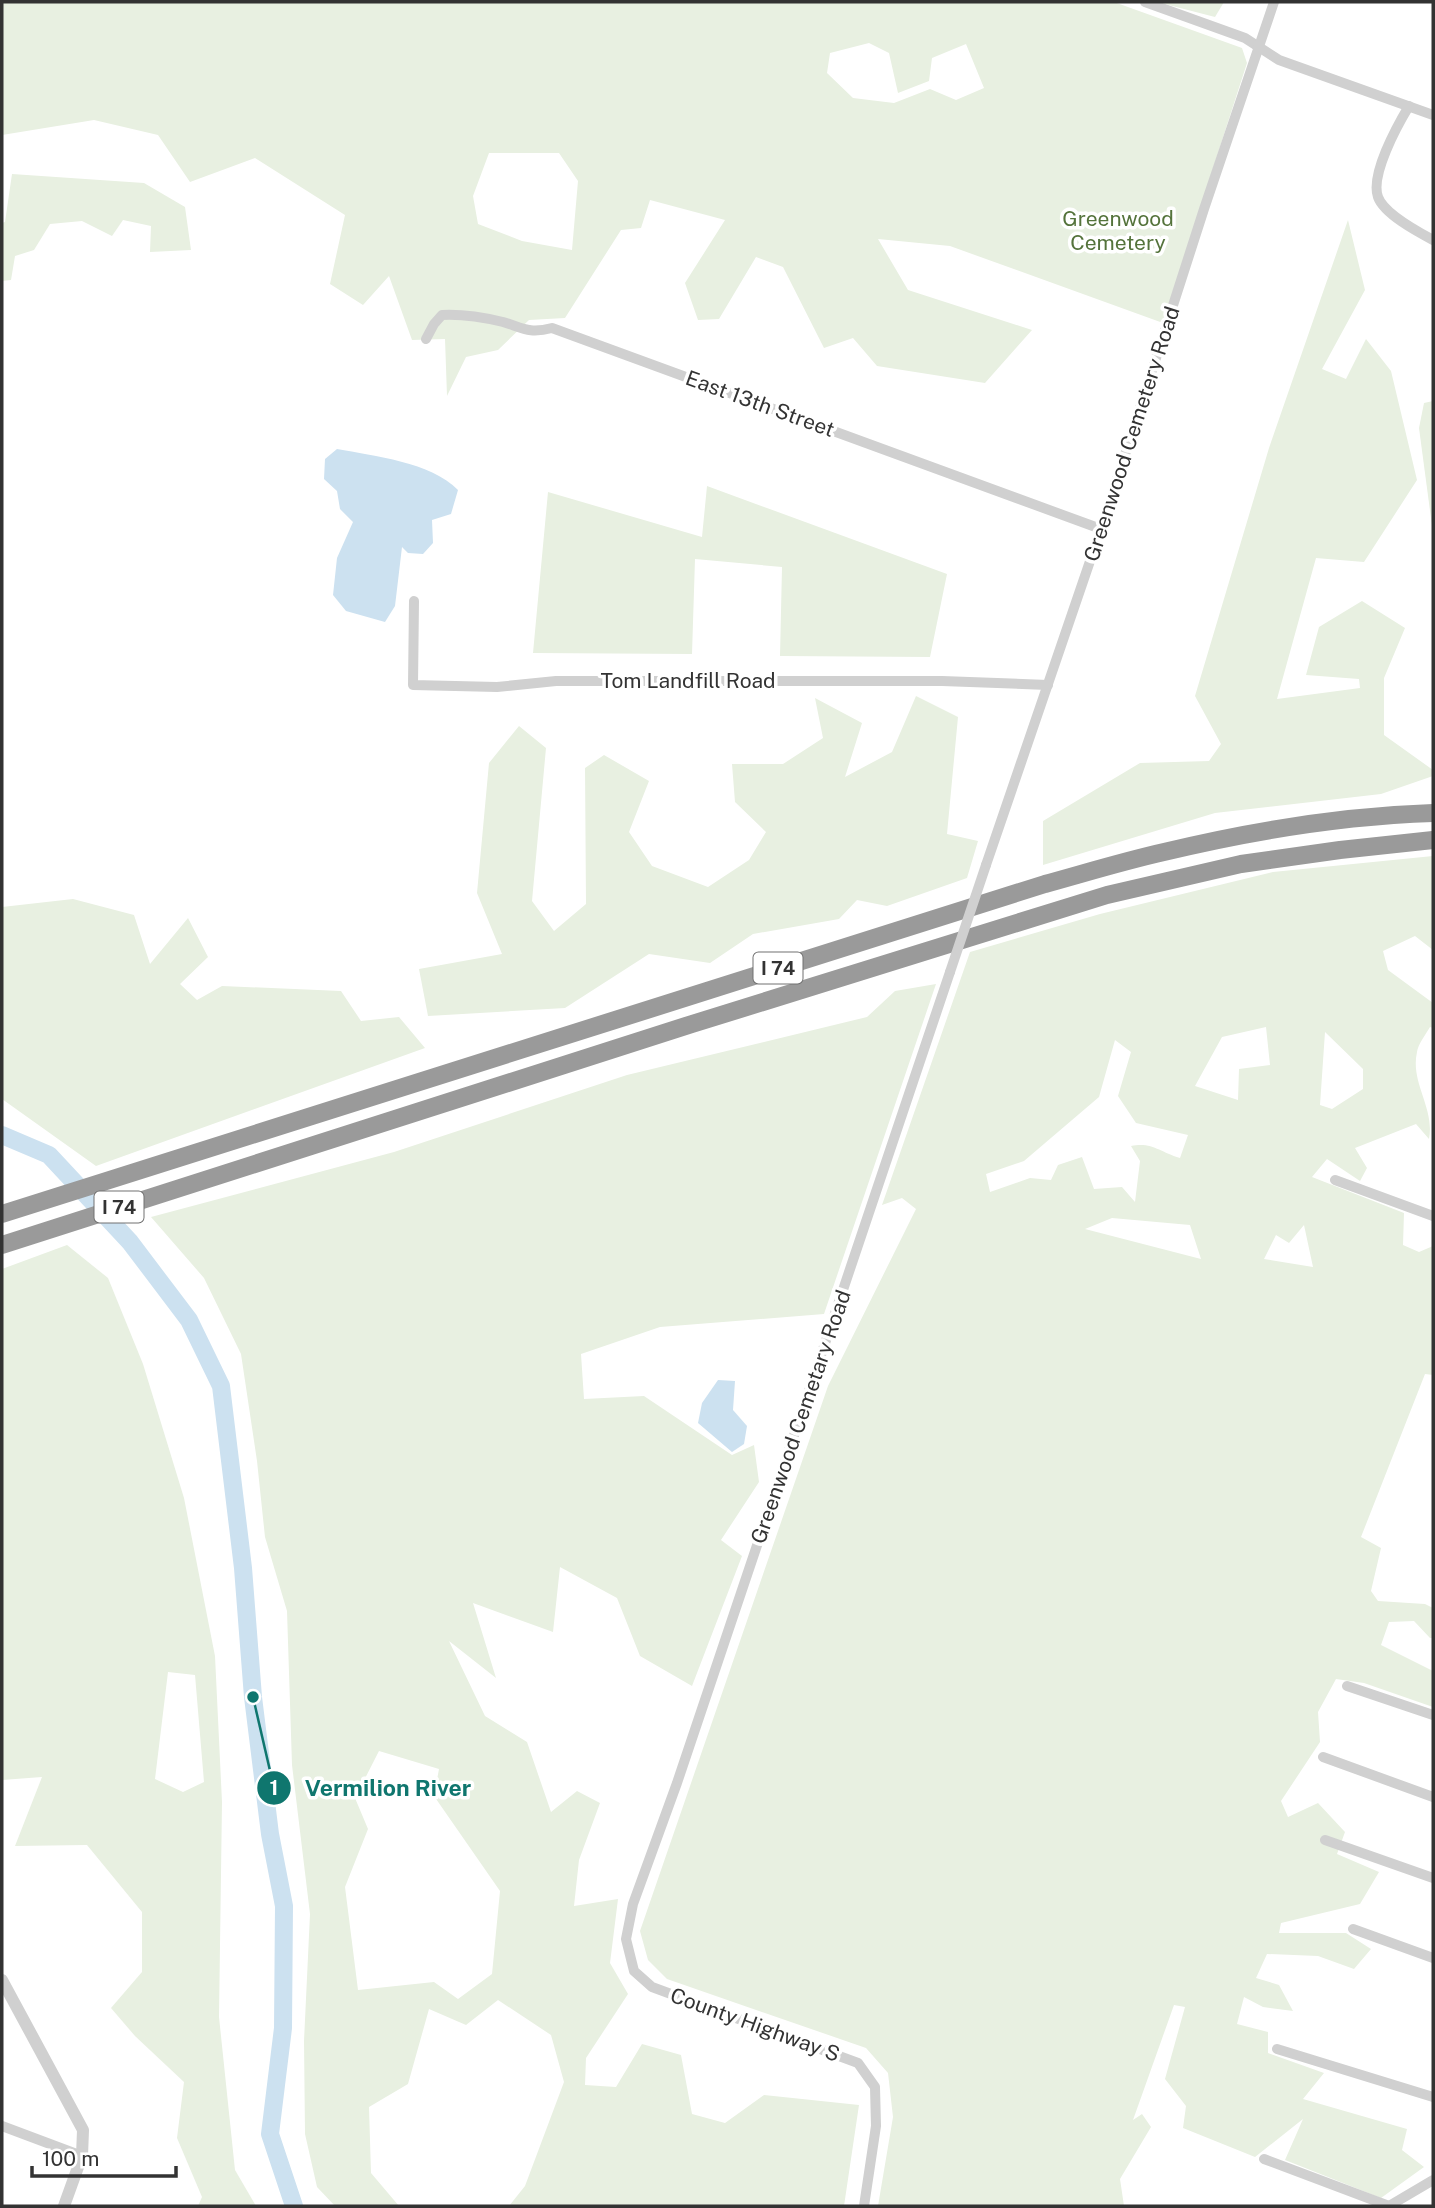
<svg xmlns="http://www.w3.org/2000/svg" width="1435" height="2208" font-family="'Public Sans',sans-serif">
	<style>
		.green { fill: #e8f0e1; fill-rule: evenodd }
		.water { fill: #cce1f0 }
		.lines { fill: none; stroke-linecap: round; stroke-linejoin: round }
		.river { stroke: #cce1f0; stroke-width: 18 }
		.minor { stroke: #d0d0d0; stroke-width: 10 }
		.tertiary { stroke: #d0d0d0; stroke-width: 12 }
		.motorway { stroke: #9a9a9a; stroke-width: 18 }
		.minor-bridge { stroke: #d0d0d0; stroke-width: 10 }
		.labels { text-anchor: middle; stroke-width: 7; stroke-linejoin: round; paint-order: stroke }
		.shield { fill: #fff; stroke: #707070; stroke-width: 2 }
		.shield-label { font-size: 19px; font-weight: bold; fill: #333 }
		.park-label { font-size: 21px; fill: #54733b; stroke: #fff }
		.street-label { font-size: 21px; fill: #333; stroke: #fff }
		.leader { fill: none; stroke: #0f766e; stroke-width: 2.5 }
		.callout-dot { fill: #0f766e; stroke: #fff; stroke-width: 2.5 }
		.mark-label { font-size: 21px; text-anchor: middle; font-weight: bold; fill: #fff }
		.callout-label { font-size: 23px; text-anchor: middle; font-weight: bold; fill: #0f766e; stroke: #fff; stroke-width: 7; stroke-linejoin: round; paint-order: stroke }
	</style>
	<rect width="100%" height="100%" fill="#fff"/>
	<g class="green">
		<path d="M2,2H1114L1242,48L1247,63L1163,323L950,246L878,239L908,290L1032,330L985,383L877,366L853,338L824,348L783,267L756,257L719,319L698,320L685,283L725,220L650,200L641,228L621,230L565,318L529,320L498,350L466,357L447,396L445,339L412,340L389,276L363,305L330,284L345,215L255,158L190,182L158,135L94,120L2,135ZM869,43L889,53L898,93L929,81L932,58L966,44L984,88L956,100L930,89L894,103L853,98L827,73L830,53ZM489,153H559L578,181L572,250L522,241L478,224L473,196Z"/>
		<path d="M1157,2H1224L1215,17Z"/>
		<path d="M12,174L144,183L185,207L191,250L150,252L151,226L123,220L112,236L82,221L50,224L34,250L15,256L11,280L2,281V223L5,222Z"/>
		<path d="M1348,220L1365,290L1322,369L1346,379L1366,339L1391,371L1417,480L1364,562L1316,558L1277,699L1360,688L1359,679L1306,675L1319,627L1362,601L1405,628L1384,678V735L1433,770V776L1381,794L1215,813L1043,865V821L1140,763L1209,761L1221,744L1195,696L1269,448Z"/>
		<path d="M1433,401V533L1419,428L1424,403Z"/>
		<path d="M707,486L947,574L930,657L780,656L782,567L695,559L692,654L533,653L548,492L702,537Z"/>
		<path d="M916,696L958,717L947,834L978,841L967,878L887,906L857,900L839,919L753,934L710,963L649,954L565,1008L428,1016L419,969L502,954L477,893L489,763L519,726L546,748L532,901L554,931L586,904L585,768L604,755L649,781L629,832L652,866L708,887L749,860L766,832L735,802L732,764H783L823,738L815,698L862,723L845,777L892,752Z"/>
		<path d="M1433,856V950L1415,936L1383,951L1388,970L1433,1003V1028L1430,1027C1426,1034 1418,1044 1417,1052C1410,1083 1435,1108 1429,1139L1416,1124L1355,1148L1367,1168L1360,1181L1327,1159L1312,1177L1404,1213L1403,1245L1419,1252L1433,1246V1375L1425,1374L1361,1537L1381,1548L1371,1591L1378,1601L1425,1604L1433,1608V1638H1430L1414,1621L1389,1622L1381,1645L1433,1671V1707L1364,1683L1336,1679L1318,1712L1320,1742L1281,1801L1288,1817L1318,1803L1345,1832L1337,1854L1379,1872L1360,1904L1281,1923L1279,1933H1346L1371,1949L1354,1969L1318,1956L1267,1954L1256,1978L1279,1985L1293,2011L1263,2007L1244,1997L1237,2024L1268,2032V2053L1324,2073L1303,2099L1407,2129L1402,2150L1424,2167L1381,2198L1285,2160L1303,2119L1255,2157L1183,2128L1186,2106L1165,2079L1185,2007L1174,2005L1133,2120L1142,2114L1151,2127L1120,2179L1124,2206H878L893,2117L888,2073L866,2048L667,1979L648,1960L640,1931L828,1386L916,1209L902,1198L882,1205L970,952L1100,914L1273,872ZM1266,1027L1270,1065L1239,1069L1238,1100L1195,1086L1222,1037ZM1325,1032L1363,1069V1089L1332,1109L1320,1105ZM1115,1040L1131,1052L1118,1096L1136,1123L1188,1135L1180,1158C1159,1152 1153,1142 1131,1146L1140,1161L1135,1202L1122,1187L1094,1189L1082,1157L1058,1165L1051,1180L1030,1178L990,1192L986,1174L1024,1161L1099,1097ZM1112,1218L1190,1225L1201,1259L1085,1229ZM1304,1225L1313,1267L1264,1259L1276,1235L1289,1243Z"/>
		<path d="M73,899L134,915L150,964L188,918L208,957L180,984L197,1000L222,986L341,991L361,1021L399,1017L425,1048L96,1166L2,1099V907Z"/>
		<path d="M936,984L824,1314L660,1327L581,1354L584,1399L644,1396L732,1455L754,1445L759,1482L721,1540L742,1556L692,1686L640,1656L617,1598L560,1567L553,1632L473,1603L496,1678L449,1641L485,1716L527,1742L551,1812L577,1791L600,1803L579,1860L574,1906L618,1899L610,1963L628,1994L586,2058L585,2085L616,2087L642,2044L681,2055L692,2114L725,2123L764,2095L859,2105L844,2206H509L525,2186L564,2082L551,2035L498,2000L466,2025L429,2009L408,2084L369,2107L371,2173L399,2206H335L317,2187L305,2134L304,2041L310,1914L292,1765L287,1611L265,1537L257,1461L241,1354L204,1278L151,1217L394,1152L627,1075L867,1017L895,991ZM379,1751L439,1769L434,1796L500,1891L492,1974L458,1999L434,1982L358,1990L345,1887L368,1829L355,1798Z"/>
		<path d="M67,1245L108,1278L143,1364L184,1498L215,1656L222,1802L219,2017L235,2170L256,2206H198L202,2197L177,2138L184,2082L135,2036L111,2008L142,1972V1912L87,1845L15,1846L42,1777L2,1780V1269ZM168,1672L195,1675L204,1782L183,1792L155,1779Z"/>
	</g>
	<g class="water">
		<path d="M337,449C374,456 431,462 458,490L451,514L432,520L433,543L423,554L408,553L402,547L395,606L385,622L346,611L333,595L337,558L353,522L340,509L337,491L324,479L325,459Z"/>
		<path d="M718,1380L735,1381L733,1410L747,1426L744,1444L732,1452L698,1423L702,1403Z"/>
	</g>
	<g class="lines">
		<path class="river" d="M2,1135L49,1155L130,1242L189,1320L221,1386L243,1568L253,1697L270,1834L284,1906L283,2028L270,2134L294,2206"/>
		<g class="minor">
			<path d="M1145,2L1245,38L1279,60L1433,115"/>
			<path d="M1409,106C1397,126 1370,175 1378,197C1384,214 1418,232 1433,240"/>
			<path d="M426,339L434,324L442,315C462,314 482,317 503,322C523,328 529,334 552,328L1101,529"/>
			<path d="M414,601L413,685L497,687L556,681H942L1048,685"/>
			<path d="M986,865L1101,529L1204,209L1274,2"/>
			<path d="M1335,1180L1433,1216"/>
			<path d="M1347,1686L1433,1715"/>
			<path d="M1323,1757L1433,1797"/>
			<path d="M1325,1840L1433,1878"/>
			<path d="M1353,1929L1433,1958"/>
			<path d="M1277,2049L1433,2097"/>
			<path d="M2,2126L82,2156"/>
			<path d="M1264,2159L1389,2206"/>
			<path d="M864,2206L876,2126L875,2087L858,2063L652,1987L634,1971L626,1939L633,1904L677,1783L950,972"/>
			<path d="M1389,2206L1433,2180"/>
		</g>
		<path class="tertiary" d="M2,1980L83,2130L82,2156L64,2206"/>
		<g class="motorway">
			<path d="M2,1214L1045,884C1085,873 1124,861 1164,852C1251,831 1344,816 1433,813"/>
			<path d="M2,1245L692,1024L1107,895L1241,864L1340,850L1433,840"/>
		</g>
		<path class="minor-bridge" d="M950,972L986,865"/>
	</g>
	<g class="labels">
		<g class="shield">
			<rect x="753.5" y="952.5" width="49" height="31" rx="5"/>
			<rect x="94.5" y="1191.5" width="49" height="31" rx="5"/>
		</g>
		<g class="shield-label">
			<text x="778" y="975">I 74</text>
			<text x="119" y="1214">I 74</text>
		</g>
		<g class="park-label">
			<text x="1118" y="226">Greenwood<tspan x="1118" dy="24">Cemetery</tspan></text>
		</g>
		<g class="street-label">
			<text transform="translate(760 404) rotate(20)" y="7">East 13th Street</text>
			<text transform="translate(1132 434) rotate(-72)" y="7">Greenwood Cemetery Road</text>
			<text x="688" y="688">Tom Landfill Road</text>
			<text transform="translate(801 1417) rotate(-71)" y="7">Greenwood Cemetary Road</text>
			<text transform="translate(755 2025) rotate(20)" y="7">County Highway S</text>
		</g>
	</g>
	<path class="leader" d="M253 1697L274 1788"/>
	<g class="callout-dot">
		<circle cx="253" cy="1697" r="7"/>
		<circle cx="274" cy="1788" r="18"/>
	</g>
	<g class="mark-label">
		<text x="274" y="1795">1</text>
	</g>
	<g class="callout-label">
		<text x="388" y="1796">Vermilion River</text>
	</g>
	<rect width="1435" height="2208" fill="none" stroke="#333333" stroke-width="7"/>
	<path d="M32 2166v10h144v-10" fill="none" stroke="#333333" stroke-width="3.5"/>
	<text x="42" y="2166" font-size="21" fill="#333333" stroke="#ffffff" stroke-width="5" paint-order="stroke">100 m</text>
</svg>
